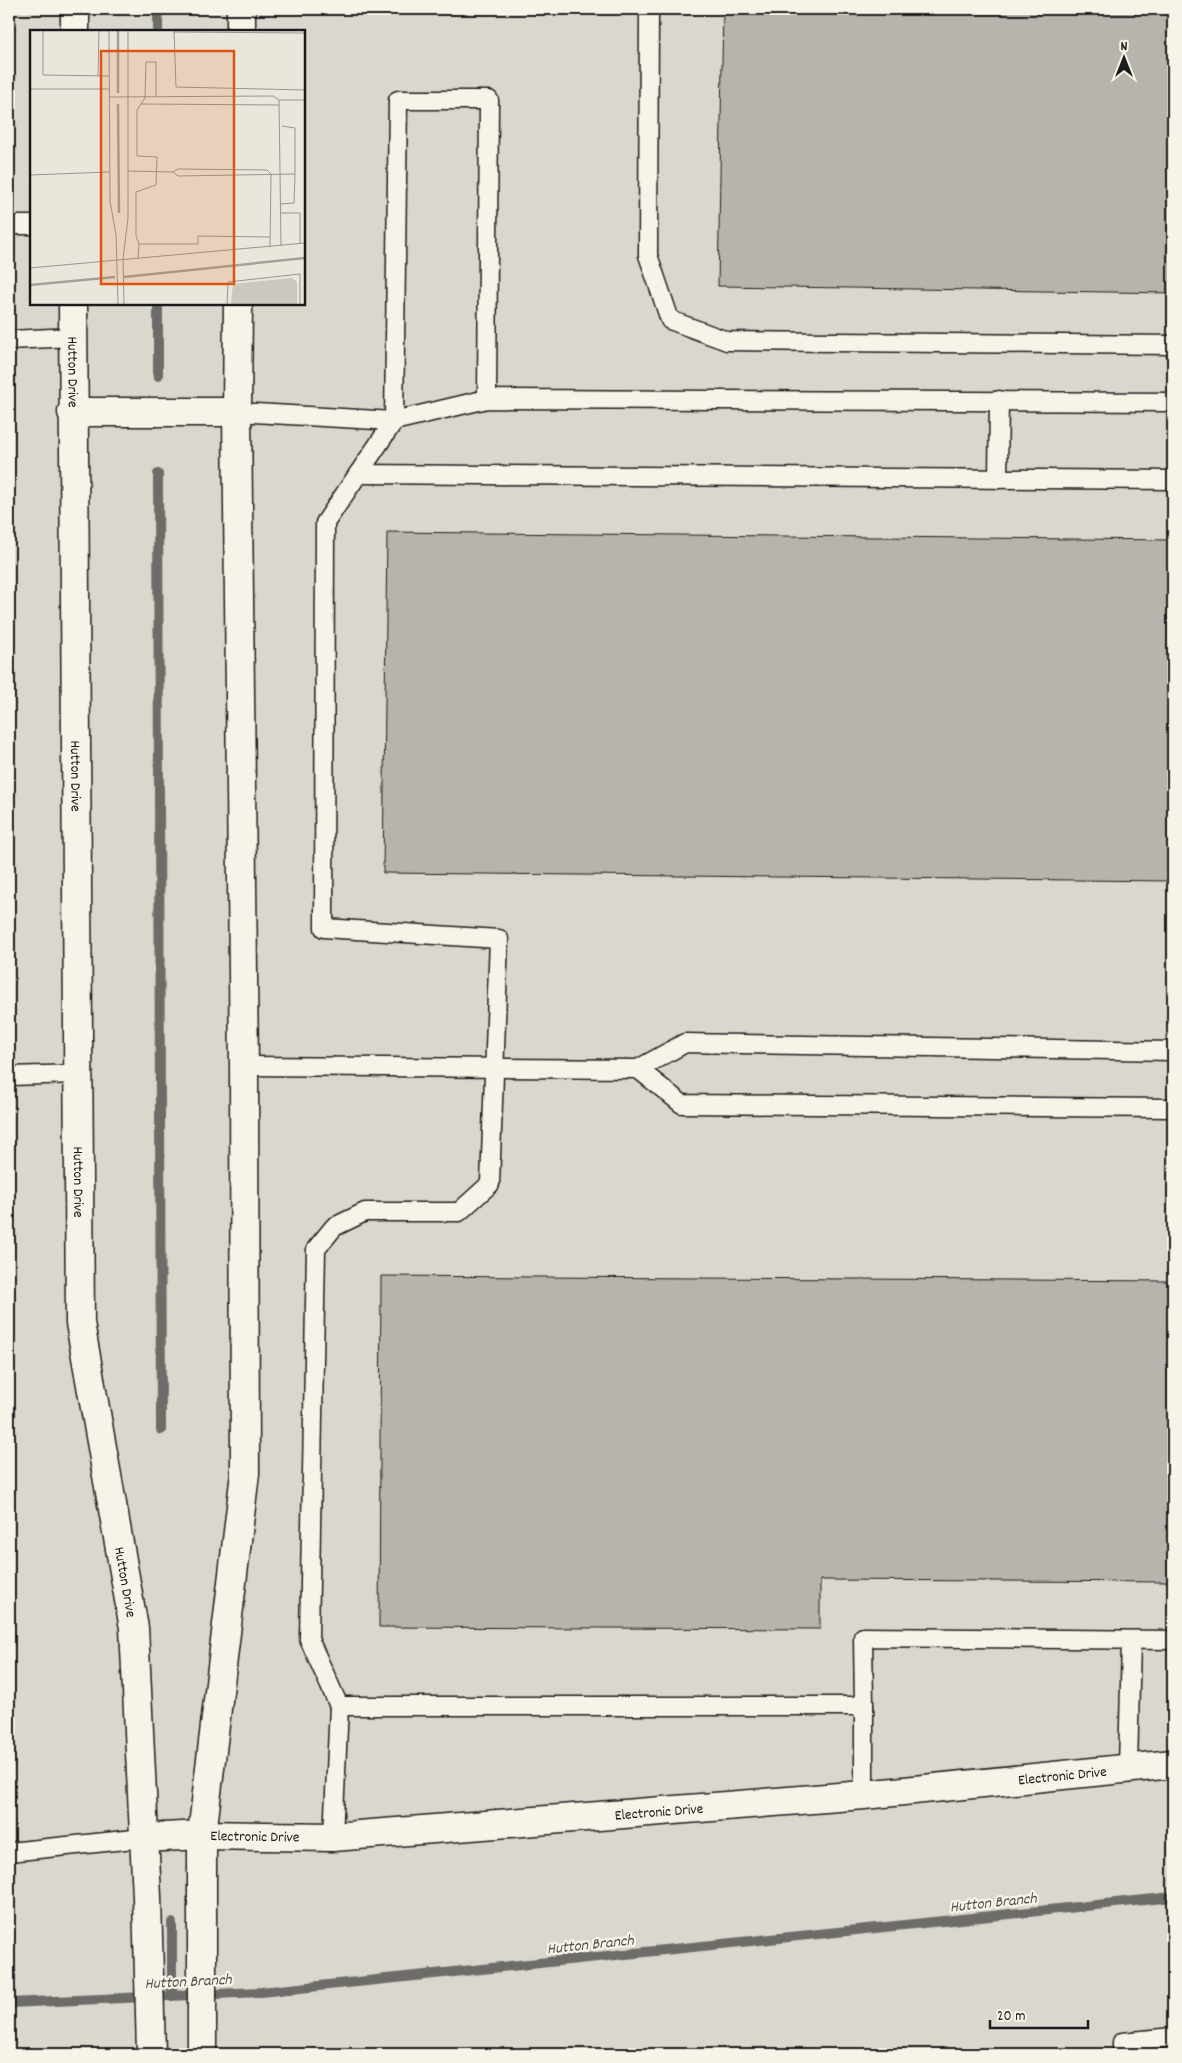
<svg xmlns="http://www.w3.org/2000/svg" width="1182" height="2063" font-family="Dekko,sans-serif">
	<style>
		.built { fill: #dad7ce; fill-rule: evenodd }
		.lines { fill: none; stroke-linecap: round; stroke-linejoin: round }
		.stream { stroke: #6d6c68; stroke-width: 10 }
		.building { fill: #b6b4ac; stroke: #1c1c1c }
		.service-casing { stroke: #1c1c1c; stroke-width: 21 }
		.minor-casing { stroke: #1c1c1c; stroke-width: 31 }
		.tertiary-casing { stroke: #1c1c1c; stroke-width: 31 }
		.service { stroke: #f7f3e8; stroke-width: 18 }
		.minor { stroke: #f7f3e8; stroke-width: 28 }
		.tertiary { stroke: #f7f3e8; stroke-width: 28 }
		.labels { text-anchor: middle; stroke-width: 4.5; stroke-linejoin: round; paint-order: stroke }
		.street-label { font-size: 15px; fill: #1c1c1c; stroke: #f7f3e8 }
		.water-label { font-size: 16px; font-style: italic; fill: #52514e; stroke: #f7f3e8 }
		.inset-river { fill: none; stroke: #a3a19a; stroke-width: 2.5 }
		.inset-road { fill: none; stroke: #98958f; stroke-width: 1 }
		.view { fill: #de560d; fill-opacity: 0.15; stroke: #de560d; stroke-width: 2.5 }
		.inset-edge { fill: none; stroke: #1c1c1c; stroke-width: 2.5 }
	</style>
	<rect width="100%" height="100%" fill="#eae6dc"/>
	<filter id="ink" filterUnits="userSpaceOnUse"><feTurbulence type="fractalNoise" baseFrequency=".02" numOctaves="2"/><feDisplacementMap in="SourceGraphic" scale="10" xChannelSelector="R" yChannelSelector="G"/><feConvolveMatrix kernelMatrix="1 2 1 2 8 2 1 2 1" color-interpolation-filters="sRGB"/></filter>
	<g filter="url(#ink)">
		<path class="built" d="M9,9H1173V2054H9ZM31,31H304V304H31Z"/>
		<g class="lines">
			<g class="stream">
				<path d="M158,9V31"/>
				<path d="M158,304V376"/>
				<path d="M158,474L161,1430"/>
				<path d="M172,1923V1996"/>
				<path d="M9,2003L261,1992L1173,1897"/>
			</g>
		</g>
		<g class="building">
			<path d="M723,9H1173V293L718,286Z"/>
			<path d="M387,532L1173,540V881L383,873Z"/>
			<path d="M381,1276L1173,1281V1582L820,1580V1629L379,1627Z"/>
		</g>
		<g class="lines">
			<defs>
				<g id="service">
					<path d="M649,9L648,255L670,320L727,341L1173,345"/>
					<path d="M9,225H31"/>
					<path d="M9,340L73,337"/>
					<path d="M487,399L489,100H398L394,421L325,523L324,928L499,939L490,1184L459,1212H365L334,1227L316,1249L309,1639L339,1706H864L863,1637L1173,1640"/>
					<path d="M237,412L394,421L487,399L1173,402"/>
					<path d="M358,474L1173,480"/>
					<path d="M998,479L999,400"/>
					<path d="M244,1066L638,1069L685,1043L1173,1051"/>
					<path d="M638,1069L682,1104L1173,1108"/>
					<path d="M9,1076L79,1074"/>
					<path d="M864,1706V1795"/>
					<path d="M1128,1769L1131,1640"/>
					<path d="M333,1837L339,1706"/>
					<path d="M9,1852L144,1838"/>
					<path d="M1122,2054V2042L1173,2037"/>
				</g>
				<g id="minor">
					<path id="s1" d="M144,1838L202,1835L333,1837L864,1795L1173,1764"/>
				</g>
				<g id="tertiary">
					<path d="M75,31V9"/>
					<path d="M241,31V9"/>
					<path id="s2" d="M73,304L80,1323L134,1628L147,1897L151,2054"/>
					<path d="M72,412H237"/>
					<path d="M202,2054V1835L245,1473L244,1066L237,412L238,304"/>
				</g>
			</defs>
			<use href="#service" class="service-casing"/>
			<use href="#minor" class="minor-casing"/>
			<use href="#tertiary" class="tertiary-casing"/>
			<use href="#service" class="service"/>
			<use href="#minor" class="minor"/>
			<use href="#tertiary" class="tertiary"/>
		</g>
	</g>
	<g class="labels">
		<g class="street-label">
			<text dy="5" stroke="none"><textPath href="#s2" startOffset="68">Hutton Drive</textPath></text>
			<text dy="5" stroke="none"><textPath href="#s2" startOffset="472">Hutton Drive</textPath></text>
			<text dy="5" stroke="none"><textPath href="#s2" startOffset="878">Hutton Drive</textPath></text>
			<text dy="5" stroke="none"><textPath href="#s2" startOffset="1282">Hutton Drive</textPath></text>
			<text dy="5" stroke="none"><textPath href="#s1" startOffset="921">Electronic Drive</textPath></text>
			<text dy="5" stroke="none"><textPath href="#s1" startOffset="516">Electronic Drive</textPath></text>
			<text dy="5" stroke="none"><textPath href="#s1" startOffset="111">Electronic Drive</textPath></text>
		</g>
		<g class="water-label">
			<text transform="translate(993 1901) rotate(-6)" y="6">Hutton Branch</text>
			<text transform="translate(590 1943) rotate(-6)" y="6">Hutton Branch</text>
			<text transform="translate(188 1980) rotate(-3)" y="6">Hutton Branch</text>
		</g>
	</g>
	<g transform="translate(30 30)">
		<rect width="275" height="275" fill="#eae6dc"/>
		<path d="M262,248L267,252V274H201L203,254Z" fill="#ccc8c0"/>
		<path class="inset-river" d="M88,1V63M88,74L89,183M94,247L275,228M0,255L85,247"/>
		<path class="inset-road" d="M13,1V45L79,46M79,1L80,171L86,205L88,274M144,1L146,57L275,60M144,2L275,3M68,46L69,1M0,59H79M126,66V32H116L115,68L107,80V126L127,127L126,155L106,162V206L109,214H168V206L240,207M79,67L243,66L249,70L251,216M249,70H275M111,74L249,75M98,141L143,142L148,139L237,140L241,144M143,142L148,146L265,144V98L252,96M0,145L79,142M251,174L264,173L265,144M251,183H270V214M240,217L241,144M108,229L109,214M0,238L275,213M94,274L93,229L98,188V1M197,274L198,252L270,244V274"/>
		<path class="view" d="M71,21H204V254H71Z"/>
		<rect width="275" height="275" class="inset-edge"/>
	</g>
	<rect width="1182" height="2063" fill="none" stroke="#f7f3e8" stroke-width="30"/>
	<rect x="15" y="15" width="1152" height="2033" fill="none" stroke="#1c1c1c" stroke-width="2" filter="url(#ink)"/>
	<g transform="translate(1124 58)" stroke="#f7f3e8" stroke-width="4" paint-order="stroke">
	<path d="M0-4L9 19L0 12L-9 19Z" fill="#1c1c1c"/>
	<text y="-8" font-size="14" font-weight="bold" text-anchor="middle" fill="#1c1c1c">N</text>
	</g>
	<path d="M990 2020v8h98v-8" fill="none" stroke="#1c1c1c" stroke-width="2.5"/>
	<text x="997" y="2020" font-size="15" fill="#1c1c1c" stroke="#f7f3e8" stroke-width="4" paint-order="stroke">20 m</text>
</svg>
